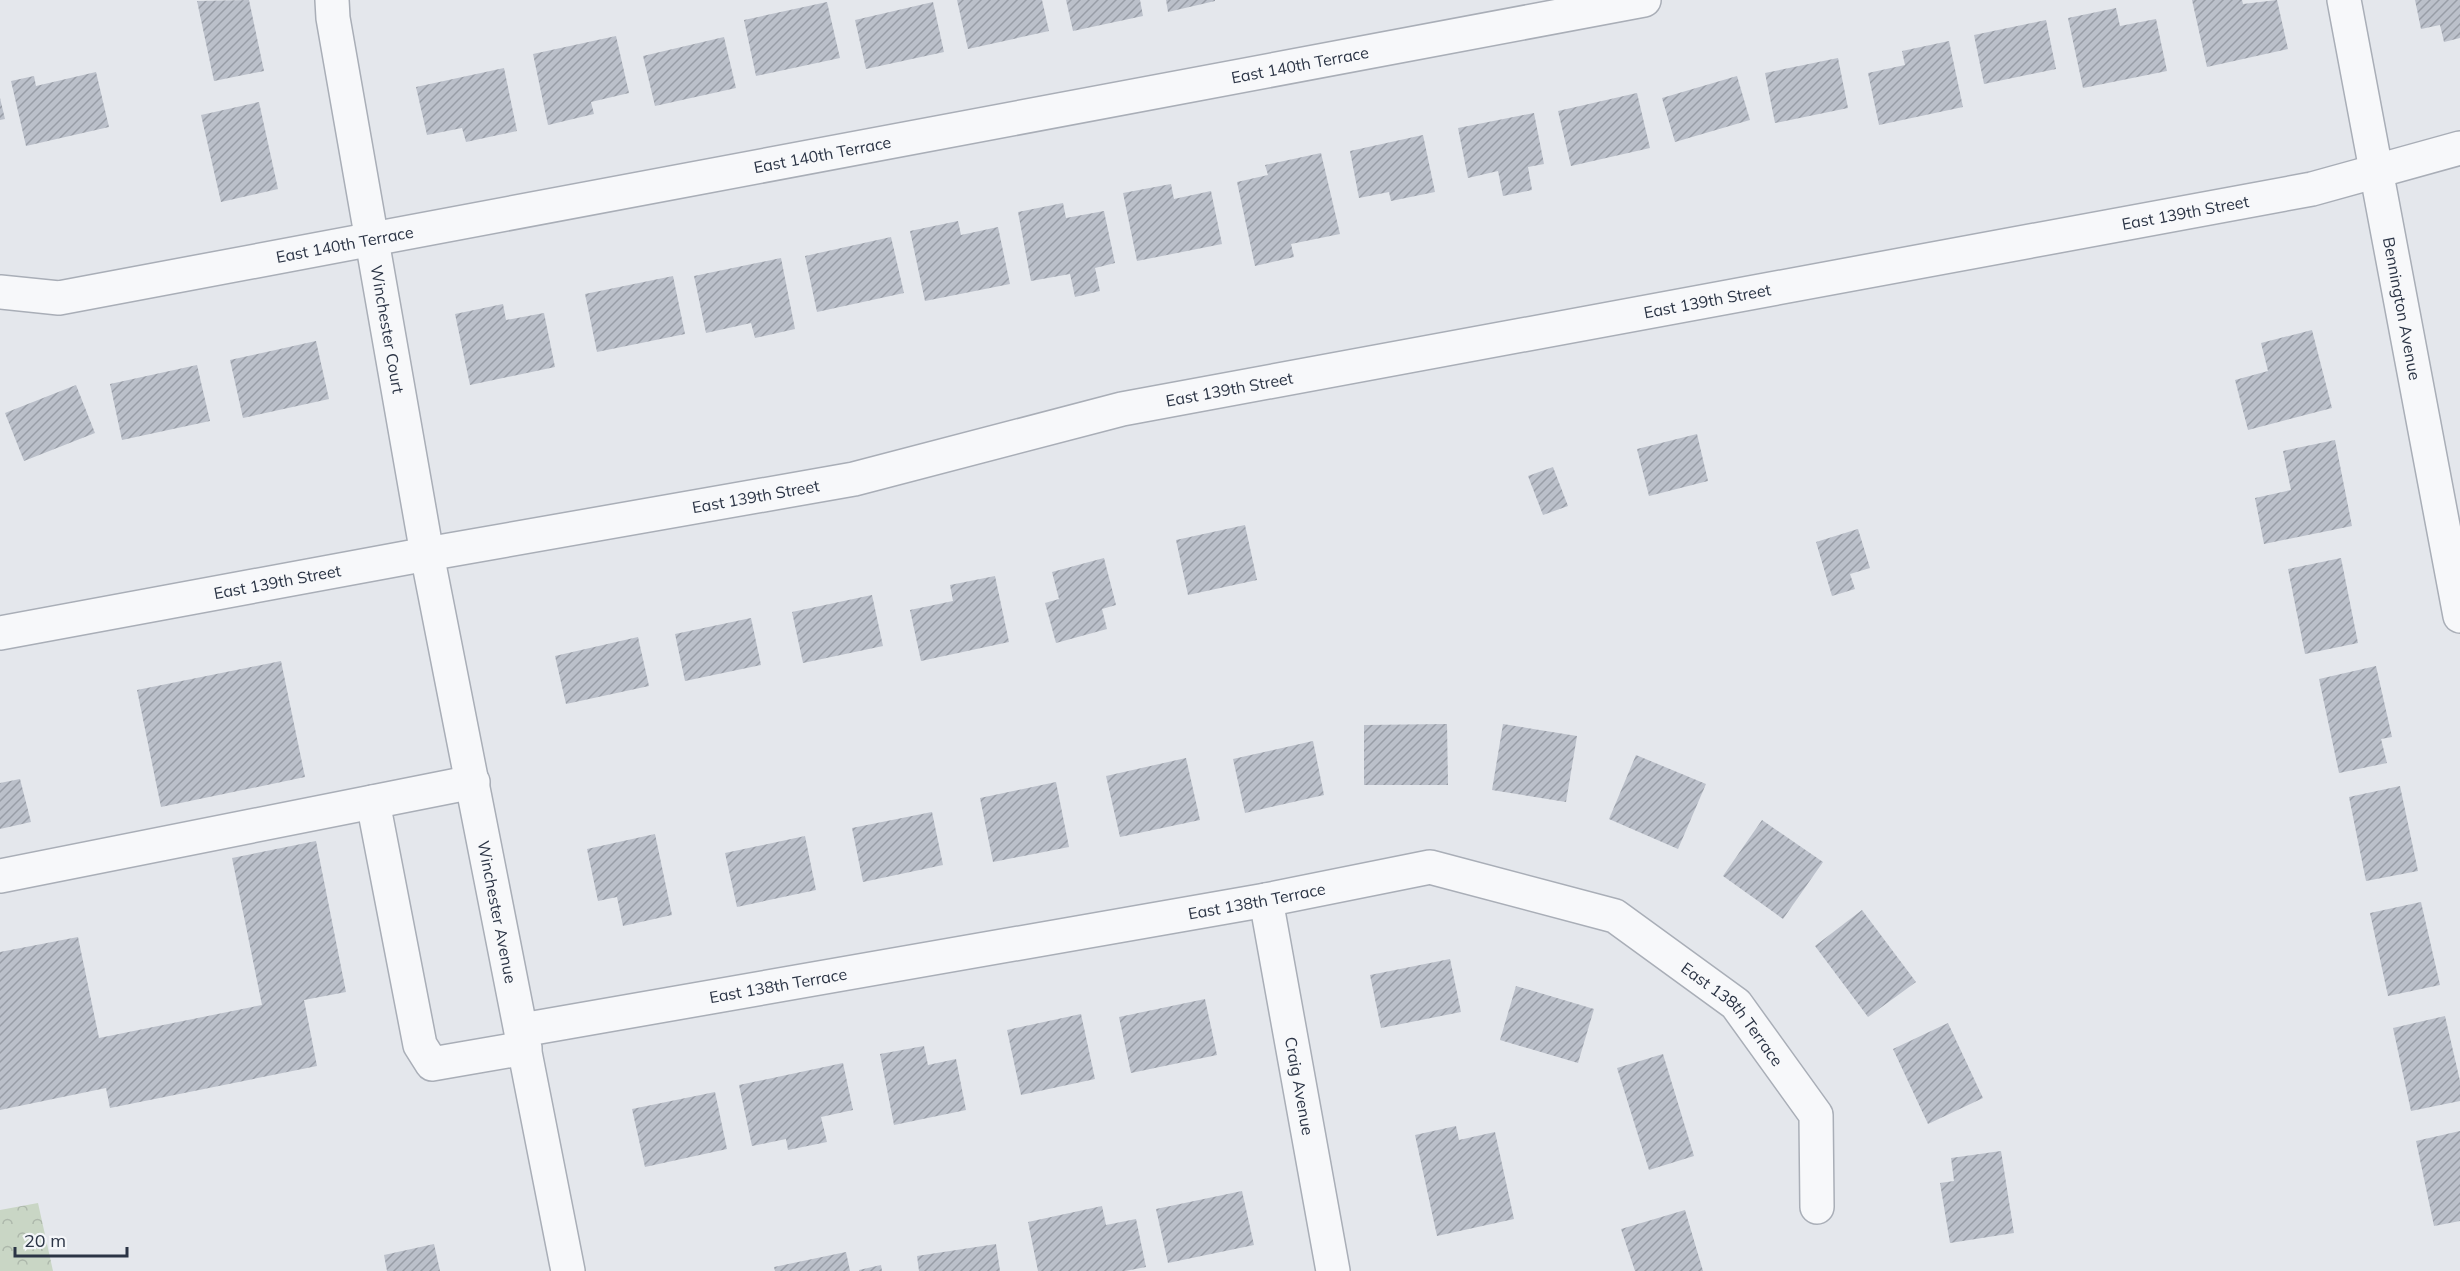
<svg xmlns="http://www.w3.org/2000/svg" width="2460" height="1271" font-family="Mulish,sans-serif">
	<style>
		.forest { fill: url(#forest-crowns) }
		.building { fill: url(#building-hatch) }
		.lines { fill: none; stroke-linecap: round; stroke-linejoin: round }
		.minor-casing { stroke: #a9aeb7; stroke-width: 36 }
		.minor { stroke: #f7f8fa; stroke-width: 33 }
		.labels { text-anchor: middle; stroke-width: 4.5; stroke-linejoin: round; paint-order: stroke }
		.street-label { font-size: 16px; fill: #2b3445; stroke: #f4f6f9 }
	</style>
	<defs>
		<pattern id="forest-crowns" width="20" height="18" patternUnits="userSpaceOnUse" patternTransform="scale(1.5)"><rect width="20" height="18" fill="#c9d6c5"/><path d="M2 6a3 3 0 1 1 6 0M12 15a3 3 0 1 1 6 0" fill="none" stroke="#adb8ab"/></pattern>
		<pattern id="building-hatch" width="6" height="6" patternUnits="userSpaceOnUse" patternTransform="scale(1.5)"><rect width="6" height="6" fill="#bbc0ca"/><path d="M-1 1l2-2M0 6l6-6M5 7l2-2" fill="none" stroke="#989da6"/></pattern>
	</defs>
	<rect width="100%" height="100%" fill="#e4e7ec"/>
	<path class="forest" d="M38,1203L53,1271H0V1210Z"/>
	<g class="building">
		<path d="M249,0L264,71L214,81L197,1Z"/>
		<path d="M957,0H1042L1049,31L968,49Z"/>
		<path d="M1066,0H1140L1143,16L1073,31Z"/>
		<path d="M1166,0H1215V1L1168,12Z"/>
		<path d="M2192,0H2242L2243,4L2277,0L2288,49L2207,67Z"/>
		<path d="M2415,0H2460V38L2444,42L2440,25L2421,29Z"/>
		<path d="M827,2L840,58L756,76L744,20Z"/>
		<path d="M933,2L944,52L866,69L855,20Z"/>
		<path d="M2116,8L2120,26L2156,19L2167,71L2083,88L2068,18Z"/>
		<path d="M2046,20L2056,69L1984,84L1974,35Z"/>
		<path d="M616,36L629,93L591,102L594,114L548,125L533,54Z"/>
		<path d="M724,37L736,88L655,106L643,56Z"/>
		<path d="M1949,41L1963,107L1879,125L1868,73L1905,65L1902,51Z"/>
		<path d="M1838,58L1848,108L1775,123L1765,73Z"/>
		<path d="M504,68L517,131L466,142L462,128L427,135L416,87Z"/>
		<path d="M96,72L109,127L26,146L11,81L34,76L36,86Z"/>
		<path d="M1737,76L1750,120L1675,142L1662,98Z"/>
		<path d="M1637,93L1650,148L1571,166L1558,111Z"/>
		<path d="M0,98L5,119L0,120Z"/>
		<path d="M259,102L278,189L221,202L201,115Z"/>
		<path d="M1534,113L1544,164L1528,167L1532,190L1503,196L1498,171L1468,178L1458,128Z"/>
		<path d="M1423,135L1435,192L1391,201L1389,192L1359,198L1350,151Z"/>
		<path d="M1321,153L1340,234L1291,244L1294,257L1255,266L1237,182L1268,175L1265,165Z"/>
		<path d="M1171,184L1174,199L1211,191L1222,244L1137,261L1123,193Z"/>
		<path d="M1063,203L1066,218L1104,211L1115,263L1095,268L1100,291L1075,297L1070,274L1031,281L1018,212Z"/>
		<path d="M958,221L961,235L998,227L1010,284L925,301L910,231Z"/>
		<path d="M891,237L904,293L817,312L805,256Z"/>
		<path d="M781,258L795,329L755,338L751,323L706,333L694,276Z"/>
		<path d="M673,276L685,334L597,352L585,294Z"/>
		<path d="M503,304L506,320L544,313L555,367L470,385L455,314Z"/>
		<path d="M2312,330L2332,408L2248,430L2235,380L2268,371L2261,343Z"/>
		<path d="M316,341L329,399L243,418L230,360Z"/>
		<path d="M197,365L210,421L122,440L110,384Z"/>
		<path d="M76,385L95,433L24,461L5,413Z"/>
		<path d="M1697,434L1708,481L1649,496L1637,449Z"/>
		<path d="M2335,440L2352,526L2264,544L2255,498L2291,490L2283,451Z"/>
		<path d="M1553,467L1568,506L1543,515L1528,476Z"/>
		<path d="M1245,525L1257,580L1188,595L1176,540Z"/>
		<path d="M1858,529L1870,568L1850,574L1855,589L1832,596L1816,542Z"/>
		<path d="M1104,558L1116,605L1102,609L1107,629L1056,643L1045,603L1059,599L1052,572Z"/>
		<path d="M2341,558L2358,643L2305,654L2288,569Z"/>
		<path d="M995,576L1009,642L921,661L910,610L953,601L950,585Z"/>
		<path d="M872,595L883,646L803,663L792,612Z"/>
		<path d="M751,618L761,665L685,681L675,634Z"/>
		<path d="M638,637L649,686L566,704L555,656Z"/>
		<path d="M281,661L305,777L161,807L137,690Z"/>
		<path d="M2376,666L2392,737L2381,739L2387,763L2339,773L2319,679Z"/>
		<path d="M1447,724L1448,785H1364V725Z"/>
		<path d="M1503,724L1577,736L1566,802L1492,790Z"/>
		<path d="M1313,741L1324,795L1245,813L1233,759Z"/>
		<path d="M1636,755L1706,784L1678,849L1609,819Z"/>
		<path d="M1186,758L1200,820L1120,837L1106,776Z"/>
		<path d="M20,779L31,822L0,829V783Z"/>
		<path d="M1056,782L1069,847L993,862L980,798Z"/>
		<path d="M2400,786L2418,871L2366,881L2349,797Z"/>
		<path d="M932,812L943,865L863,882L852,828Z"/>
		<path d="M1762,820L1823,862L1783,919L1723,876Z"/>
		<path d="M655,834L672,915L623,926L617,897L598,901L587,849Z"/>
		<path d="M805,836L816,890L737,907L725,853Z"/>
		<path d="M316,841L346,992L304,1000L317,1066L110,1108L106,1088L0,1110V952L78,937L99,1038L262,1005L232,858Z"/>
		<path d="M2421,902L2440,985L2388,996L2370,913Z"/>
		<path d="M1862,910L1916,982L1868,1017L1815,946Z"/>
		<path d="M1450,959L1461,1012L1381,1028L1370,975Z"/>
		<path d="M1516,986L1594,1009L1578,1063L1500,1040Z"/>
		<path d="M1205,999L1217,1055L1131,1073L1119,1017Z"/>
		<path d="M1081,1014L1095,1079L1021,1095L1007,1030Z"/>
		<path d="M2445,1016L2460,1081V1101L2411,1111L2393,1028Z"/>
		<path d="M1948,1023L1983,1098L1928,1124L1893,1049Z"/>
		<path d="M924,1046L928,1065L956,1059L966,1110L894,1125L880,1054Z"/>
		<path d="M1663,1054L1694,1156L1649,1170L1617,1068Z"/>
		<path d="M843,1063L853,1110L821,1117L827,1142L788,1150L786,1139L752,1146L739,1085Z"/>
		<path d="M715,1092L727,1149L645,1167L632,1109Z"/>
		<path d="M1456,1126L1459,1140L1495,1132L1514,1219L1437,1236L1415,1135Z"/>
		<path d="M2460,1131V1221L2434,1226L2416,1141Z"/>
		<path d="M2001,1151L2014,1233L1950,1243L1940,1183L1954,1181L1951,1158Z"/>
		<path d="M1242,1191L1254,1245L1168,1263L1156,1209Z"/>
		<path d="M1102,1206L1106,1225L1136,1219L1146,1267L1125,1271H1038L1028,1222Z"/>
		<path d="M1685,1210L1703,1271H1635L1621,1229Z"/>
		<path d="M434,1244L440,1271H387L384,1255Z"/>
		<path d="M996,1244L1000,1271H919L917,1256Z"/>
		<path d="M846,1252L850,1271H775L774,1267Z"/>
		<path d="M881,1265L882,1271H859V1270Z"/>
	</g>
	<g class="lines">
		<defs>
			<g id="minor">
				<path id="s1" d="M332,0L333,18L427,554L568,1271"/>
				<path id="s2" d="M2344,0L2460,616"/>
				<path id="s3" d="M0,292L59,298L1644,0"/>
				<path id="s4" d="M0,633L427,554L854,479L1122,409L2312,189L2460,148"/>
				<path d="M373,802L420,1045L432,1064L525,1048"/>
				<path d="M0,876L473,782"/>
				<path id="s5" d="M1266,900L1333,1271"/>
				<path id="s6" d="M522,1030L1266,900L1430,867L1615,916L1736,1004L1816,1115L1817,1207"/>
			</g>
		</defs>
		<use href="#minor" class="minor-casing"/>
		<use href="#minor" class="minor"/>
	</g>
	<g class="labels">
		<g class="street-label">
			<text dy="6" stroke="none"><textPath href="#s3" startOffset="1322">East 140th Terrace</textPath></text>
			<text dy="6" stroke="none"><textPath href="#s3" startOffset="836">East 140th Terrace</textPath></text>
			<text dy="6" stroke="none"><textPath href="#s4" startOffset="2226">East 139th Street</textPath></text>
			<text dy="6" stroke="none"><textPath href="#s3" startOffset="350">East 140th Terrace</textPath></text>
			<text dy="6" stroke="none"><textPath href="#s4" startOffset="1740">East 139th Street</textPath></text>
			<text dy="6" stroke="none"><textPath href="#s2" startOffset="314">Bennington Avenue</textPath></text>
			<text dy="6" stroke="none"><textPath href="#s1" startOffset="334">Winchester Court</textPath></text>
			<text dy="6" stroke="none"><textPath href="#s4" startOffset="1254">East 139th Street</textPath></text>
			<text dy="6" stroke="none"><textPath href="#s4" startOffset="768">East 139th Street</textPath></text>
			<text dy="6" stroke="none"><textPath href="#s4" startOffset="282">East 139th Street</textPath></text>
			<text dy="6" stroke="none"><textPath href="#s6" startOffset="746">East 138th Terrace</textPath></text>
			<text dy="6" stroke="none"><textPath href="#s1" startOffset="927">Winchester Avenue</textPath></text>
			<text dy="6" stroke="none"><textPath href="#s6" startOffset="260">East 138th Terrace</textPath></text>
			<text dy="6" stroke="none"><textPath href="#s6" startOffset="1268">East 138th Terrace</textPath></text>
			<text dy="6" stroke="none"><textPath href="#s5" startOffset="189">Craig Avenue</textPath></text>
		</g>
	</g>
	<path d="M15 1247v9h112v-9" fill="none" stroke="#2b3445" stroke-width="3"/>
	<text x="24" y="1247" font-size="18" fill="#2b3445" stroke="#f4f6f9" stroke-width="4.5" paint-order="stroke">20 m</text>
</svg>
